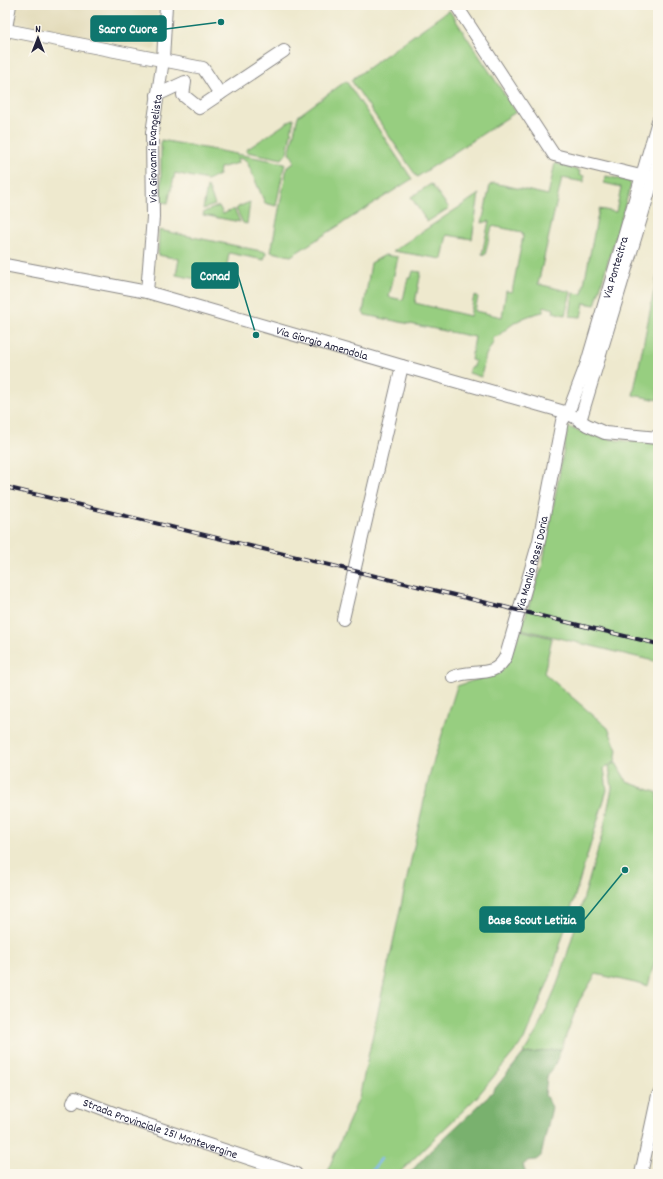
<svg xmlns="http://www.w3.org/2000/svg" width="663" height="1179" font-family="Dekko,sans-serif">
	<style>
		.built { fill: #e3dbba }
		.green { fill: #97ce80; stroke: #5c785e }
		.forest { fill: #79b16e; stroke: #4e6a54 }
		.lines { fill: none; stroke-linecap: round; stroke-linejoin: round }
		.stream { stroke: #87baf4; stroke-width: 2.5 }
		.minor-casing { stroke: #888684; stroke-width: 14 }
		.minor { stroke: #fff; stroke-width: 12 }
		.rail-casing { stroke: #22223b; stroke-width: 4 }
		.rail { stroke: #fbf7ec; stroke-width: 2.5; stroke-dasharray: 8; stroke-linecap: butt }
		.labels { text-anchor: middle; stroke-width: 3.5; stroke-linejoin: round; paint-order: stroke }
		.street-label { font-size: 12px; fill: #22223b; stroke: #fbf7ec }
		.leader { fill: none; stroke: #0f766e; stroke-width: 1.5 }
		.callout-dot { fill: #0f766e; stroke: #fbf7ec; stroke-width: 1.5 }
		.callout { fill: #0f766e; stroke: #0f766e; stroke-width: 1.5 }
		.callout-label { font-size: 13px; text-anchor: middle; font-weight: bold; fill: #fff }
	</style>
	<rect width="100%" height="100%" fill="#fbf7ec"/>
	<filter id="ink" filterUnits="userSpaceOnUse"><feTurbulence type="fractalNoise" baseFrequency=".025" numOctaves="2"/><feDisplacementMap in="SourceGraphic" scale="8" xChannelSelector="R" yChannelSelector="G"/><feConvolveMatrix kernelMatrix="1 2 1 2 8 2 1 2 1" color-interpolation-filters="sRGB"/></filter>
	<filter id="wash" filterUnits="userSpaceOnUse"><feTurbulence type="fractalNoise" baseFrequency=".012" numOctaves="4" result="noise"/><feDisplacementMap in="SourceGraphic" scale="16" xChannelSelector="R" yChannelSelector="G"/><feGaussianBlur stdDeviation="0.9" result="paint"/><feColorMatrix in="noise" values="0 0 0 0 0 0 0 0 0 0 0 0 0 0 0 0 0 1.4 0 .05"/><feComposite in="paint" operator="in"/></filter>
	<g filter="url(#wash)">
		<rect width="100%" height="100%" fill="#eee9ce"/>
		<path class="built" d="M16,5H158L156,47L153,50L13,22Z"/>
		<g class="green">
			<path d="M449,10L516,112L417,177L351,80Z"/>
			<path d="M346,81L412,179L291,256L271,252L287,167L293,164C294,160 294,157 289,154L298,116Z"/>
			<path d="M294,118L287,153L282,159L247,152L246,150Z"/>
			<path d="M161,140L285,163L276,206L265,203L248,164L246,160L237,158L238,163L220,168L219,175L207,180L175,173L168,203L161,202Z"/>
			<path d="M555,163L580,171L579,175L584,176V182L562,178L538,284L571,292L565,315L553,312L554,309L544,306L543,312C523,316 512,323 497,337L495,336L492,339L494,341L486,355L481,377L469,373L470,367H474L475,361L471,360L475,337L365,315L363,313L371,263L385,255L398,257L389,297L403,300L408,278H411L413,271L421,272L415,303L470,316L474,296L478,297L475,311L502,317L506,291L512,292L523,236L522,232L492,226L485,255L482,254L489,221L482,223L490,185L494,183L548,195Z"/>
			<path d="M606,176L629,181L631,185L595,305L584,303L581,317L570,316L573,293L582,294L599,209L616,212L621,187L604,183Z"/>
			<path d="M431,184L449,208L427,222L411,197Z"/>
			<path d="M207,187H208L215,205L203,209Z"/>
			<path d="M479,194L472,239L447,235L442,259L393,251Z"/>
			<path d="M250,202L247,224L243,223L236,209L238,208V207Z"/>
			<path d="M219,206L223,214L234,209L240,222L203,215L204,212Z"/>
			<path d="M159,230L266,252L264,260L229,253L225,277L202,273L201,280L176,275L179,259L158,255Z"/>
			<path d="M658,272V400L633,395Z"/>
			<path d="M568,427L594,436L616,440L658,444V575L654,591L658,592V662L521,629L542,567Z"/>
			<path d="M520,630L552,638L544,673L608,728L617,750L615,762L610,765L616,763L627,782L658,793V949L648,986L596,974L579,1001L561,1049L523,1054L537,1031L556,987L564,965L603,832L612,788L609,765L604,768L607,790L551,975L524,1040L476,1098L398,1174H326L359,1098L430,773L457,686L502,671L515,645Z"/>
		</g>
		<path class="forest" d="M561,1049L556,1063L547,1077L545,1095L552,1107L541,1156L536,1160L528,1161L523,1165L526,1174H409L425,1156L488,1097L523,1054Z"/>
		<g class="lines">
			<path class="stream" d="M369,1174L381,1159"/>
		</g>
	</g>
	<g filter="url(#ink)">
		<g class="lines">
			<defs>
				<g id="minor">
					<path d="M456,5L554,155L653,179"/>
					<path d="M6,30L203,68L220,94"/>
					<path d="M5,34L10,5"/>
					<path d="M157,95L185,82L183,95L199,108L284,51"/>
					<path id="s1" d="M5,265L147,292L402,366L568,413L587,425L605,433L658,438"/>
					<path id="s2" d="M147,292L153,217L152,133L163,60L166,5"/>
					<path d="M580,421L658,162"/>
					<path d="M343,619L402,366"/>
					<path id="s3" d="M453,677C472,668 495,680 506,656L539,541L562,421L568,413L587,363L658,121"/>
					<path id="s4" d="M73,1103L75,1098L124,1117L296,1174"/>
					<path d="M641,1174L658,1095"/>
				</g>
			</defs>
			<use href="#minor" class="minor-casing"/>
			<use href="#minor" class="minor"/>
			<defs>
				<path id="rail" d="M5,487L658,644"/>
			</defs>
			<use href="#rail" class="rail-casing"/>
			<use href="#rail" class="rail"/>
		</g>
	</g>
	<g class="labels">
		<g class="street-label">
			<text dy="4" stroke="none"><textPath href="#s2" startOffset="144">Via Giovanni Evangelista</textPath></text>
			<text dy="4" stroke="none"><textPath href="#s3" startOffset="465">Via Pontecitra</textPath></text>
			<text dy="4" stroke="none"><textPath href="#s1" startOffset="327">Via Giorgio Amendola</textPath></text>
			<text dy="4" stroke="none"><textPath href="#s3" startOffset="156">Via Manlio Rossi Doria</textPath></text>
			<text dy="4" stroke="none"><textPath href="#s4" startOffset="96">Strada Provinciale 251 Montevergine</textPath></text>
		</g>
	</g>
	<path class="leader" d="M221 22L166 29M256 335L238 275M625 870L584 920"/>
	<g class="callout-dot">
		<circle cx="221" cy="22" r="4"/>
		<circle cx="256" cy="335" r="4"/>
		<circle cx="625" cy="870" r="4"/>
	</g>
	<g class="callout">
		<rect x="91" y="16" width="75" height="25" rx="4"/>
		<rect x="192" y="263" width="46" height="25" rx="4"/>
		<rect x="480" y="907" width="104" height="25" rx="4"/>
	</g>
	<g class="callout-label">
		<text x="128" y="33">Sacro Cuore</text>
		<text x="215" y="280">Conad</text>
		<text x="532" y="924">Base Scout Letizia</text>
	</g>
	<rect width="663" height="1179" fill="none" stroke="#fbf7ec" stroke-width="20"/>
	<g transform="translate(38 38)" stroke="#fbf7ec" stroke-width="3" paint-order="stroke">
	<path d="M0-3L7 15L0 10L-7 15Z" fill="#22223b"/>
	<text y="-6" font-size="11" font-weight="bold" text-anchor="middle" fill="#22223b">N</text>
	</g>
</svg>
